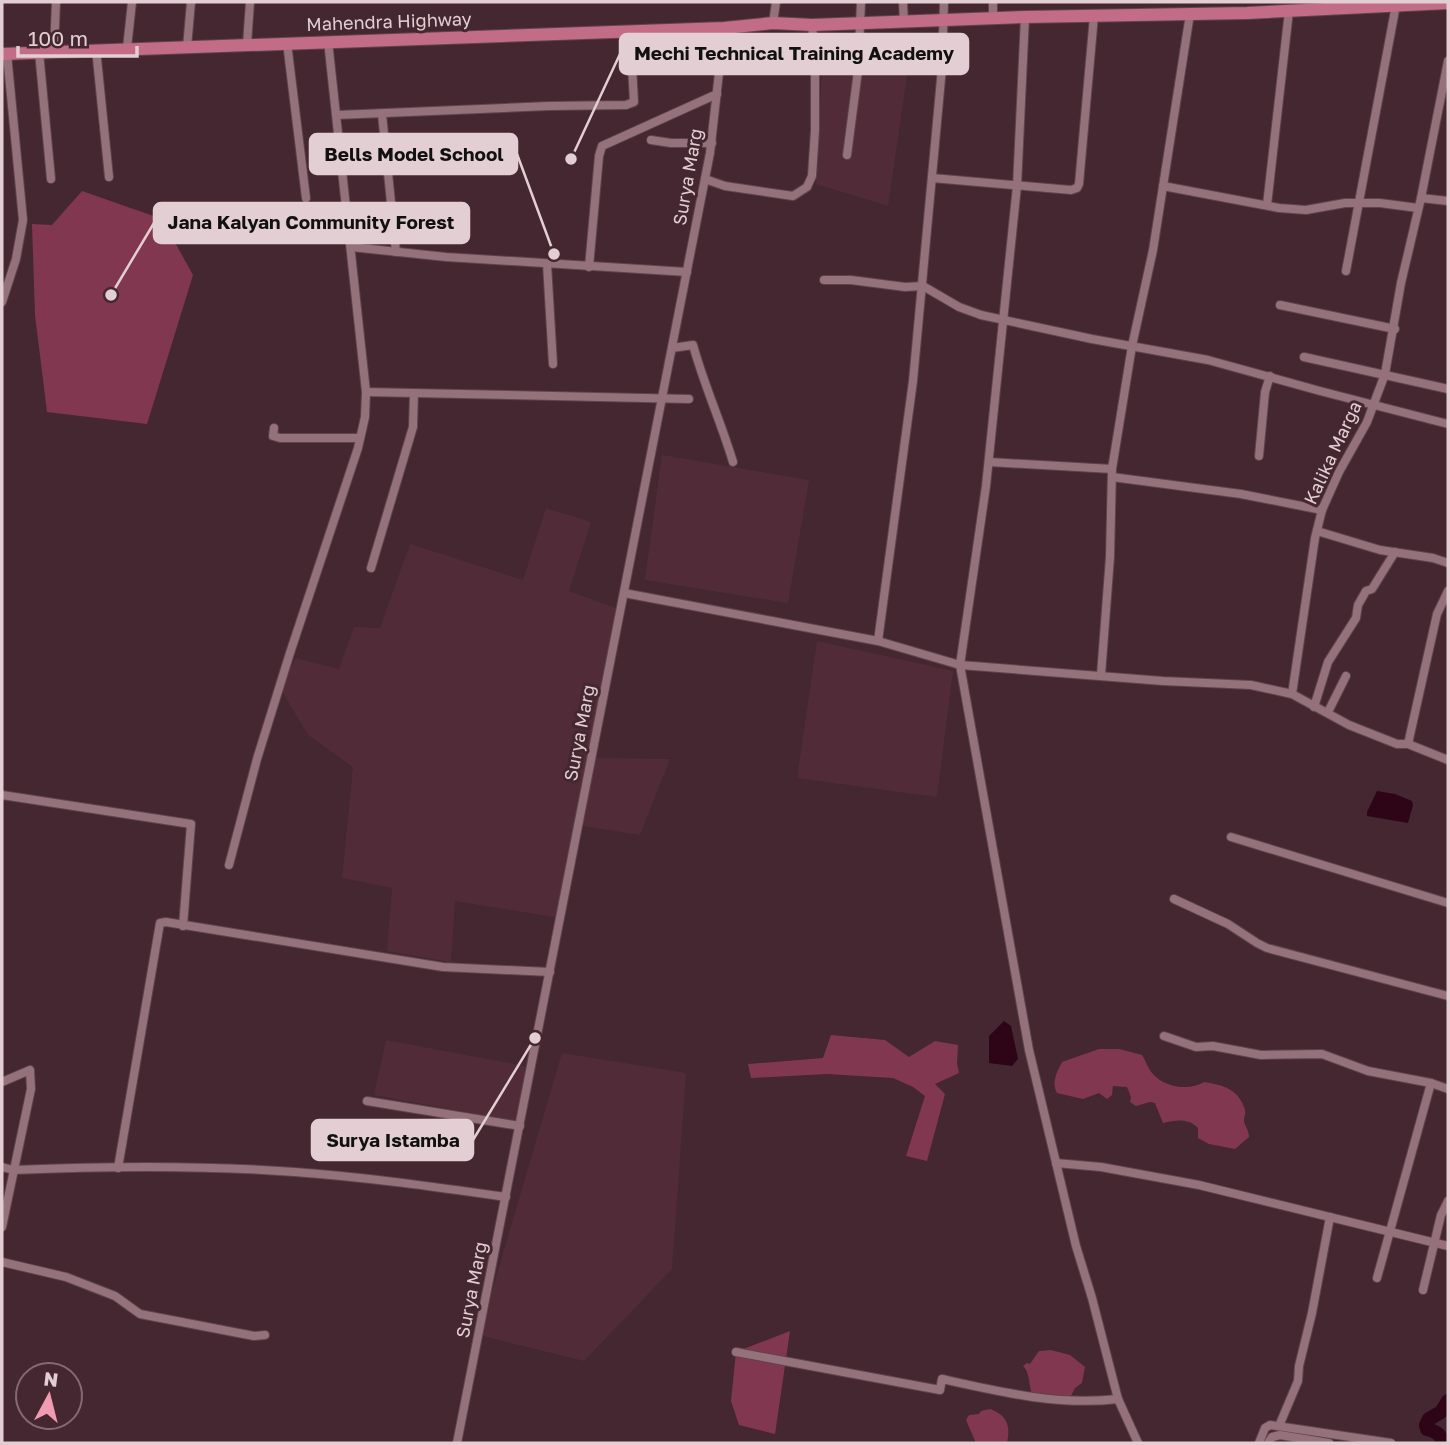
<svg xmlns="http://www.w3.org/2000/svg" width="1450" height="1445" font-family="'Golos Text',sans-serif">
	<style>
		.built { fill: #512c38 }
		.green { fill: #823751 }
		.water { fill: #2e0516 }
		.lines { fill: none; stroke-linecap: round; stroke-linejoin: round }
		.river { stroke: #2e0516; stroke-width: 14 }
		.minor-casing { stroke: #5e444c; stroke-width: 10 }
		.trunk-casing { stroke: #5e444c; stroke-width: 14 }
		.minor { stroke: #94717b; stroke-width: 8 }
		.trunk { stroke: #c26c88; stroke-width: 12 }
		.labels { text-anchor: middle; stroke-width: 6; stroke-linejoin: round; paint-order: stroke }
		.street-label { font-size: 18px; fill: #e2ced3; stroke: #442730 }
		.leader { fill: none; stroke: #e2ced3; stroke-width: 2.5 }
		.callout-dot { fill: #e2ced3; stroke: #442730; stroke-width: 2.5 }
		.callout { fill: #e2ced3; stroke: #e2ced3; stroke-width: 2.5 }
		.callout-label { font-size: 19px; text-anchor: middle; font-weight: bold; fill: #111 }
	</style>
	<rect width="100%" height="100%" fill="#442730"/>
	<g class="built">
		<path d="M823,47L911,48L888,206L816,184Z"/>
		<path d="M662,455L809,480L788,603L645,580Z"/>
		<path d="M546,508L591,522L569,591L620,610L591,758L670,759L640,835L578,825L560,918L455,901L451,962L387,951L392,888L342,878L353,767L308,735L279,686L296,658L339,669L354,627L380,628L410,544L523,580Z"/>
		<path d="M817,641L953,671L937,797L797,778Z"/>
		<path d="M386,1040L525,1066L521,1122L374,1095Z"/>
		<path d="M562,1053L686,1073L672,1269L584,1361L479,1335Z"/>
	</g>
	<g class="green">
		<path d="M82,191L162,219L193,275L147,424L47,412L35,315L32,224L52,225Z"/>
		<path d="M831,1035L885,1040L909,1057L935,1041L958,1045L957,1064L959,1073L935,1084L945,1094L927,1161L906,1156L925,1096L913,1087L893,1078L827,1074L751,1078L748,1064L823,1058Z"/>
		<path d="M1099,1049H1119L1142,1055C1146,1061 1148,1069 1153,1074C1165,1088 1190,1091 1204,1082C1223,1085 1239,1089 1245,1110C1246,1113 1244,1117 1244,1121C1245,1127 1249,1130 1249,1137L1235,1149L1209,1144L1198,1138V1128C1188,1118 1176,1120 1163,1123L1155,1103L1150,1102L1136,1106L1130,1102L1131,1097L1127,1087L1113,1086L1112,1095L1107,1099L1099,1093L1083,1099L1057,1093C1051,1082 1057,1072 1062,1062Z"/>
		<path d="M790,1331L775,1434L739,1425L731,1401L736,1352Z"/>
		<path d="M1051,1350L1070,1355L1085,1367L1082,1383L1075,1388L1071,1396L1054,1399L1035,1398C1027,1389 1032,1375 1023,1366L1027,1363L1030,1364L1039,1351Z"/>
		<path d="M990,1409C1007,1415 1011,1426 1007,1443H976L966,1420L969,1415L979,1414L981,1411Z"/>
	</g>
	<g class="water">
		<path d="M1377,791L1395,794L1412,801L1413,805L1408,823L1367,816V812Z"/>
		<path d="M1004,1021L1011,1026L1018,1059L1012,1066L989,1063V1036Z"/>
	</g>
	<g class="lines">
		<path class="river" d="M1442,1443C1442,1434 1435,1431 1427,1429L1426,1425L1429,1419L1441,1412L1448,1401"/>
		<defs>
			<g id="minor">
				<path d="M903,2L904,23"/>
				<path d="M1025,17L1017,186L986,486L960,665L1029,1050L1076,1246L1092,1298L1118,1399L1138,1443"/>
				<path d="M993,19V2"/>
				<path d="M773,23L776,2"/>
				<path d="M287,43L306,198"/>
				<path d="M247,44L250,2"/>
				<path d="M187,47L191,2"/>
				<path d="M127,48L132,2"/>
				<path d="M96,49L109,177"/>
				<path d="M54,51L56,2"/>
				<path d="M39,52L51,179"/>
				<path d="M1448,61L1421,198L1401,283L1385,374L1367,422L1339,472L1322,510L1315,538L1292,694L1349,725L1397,744H1408L1448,760"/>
				<path d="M382,114L396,252"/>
				<path d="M337,115L549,106L626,105L634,102L630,30"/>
				<path d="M651,140L671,143H712"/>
				<path d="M847,155L858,71L861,2"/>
				<path d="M932,178L1071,190L1077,188L1079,184L1094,16"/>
				<path d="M705,179L725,186L793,196L807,187L812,176L815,130V60L812,25"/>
				<path d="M1163,186L1279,208L1306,210L1345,203H1380L1418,208"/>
				<path d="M1421,198L1448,201"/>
				<path d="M1267,205L1289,11"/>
				<path d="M351,247L446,257L687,272"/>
				<path d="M547,264L553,364"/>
				<path d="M589,267L599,156L602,146L717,94"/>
				<path d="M1346,271L1396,5"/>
				<path d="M824,280H851L905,287L923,286L959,307L981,315L1092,339L1208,360L1320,391L1448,424"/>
				<path d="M2,302L16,259L23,220L7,54"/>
				<path d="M1280,305L1395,329"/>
				<path d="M672,348L693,345C704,385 721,422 733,462"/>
				<path d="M1304,357L1448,389"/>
				<path d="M366,392L689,399"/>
				<path d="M274,428L273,436L280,438H360"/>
				<path d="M1259,456L1265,392L1270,376"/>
				<path d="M989,462L1112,469"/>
				<path d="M1112,477L1241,494L1322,510"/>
				<path d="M1317,531L1380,550L1433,558L1448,563"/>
				<path d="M371,568L413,427L414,393"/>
				<path d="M624,593L878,641L960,665L1163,681L1251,685L1292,694"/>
				<path d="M878,641L913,381L942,68L944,2"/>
				<path d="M1101,675L1110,557L1112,469L1132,346L1153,250L1190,14"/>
				<path d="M1314,707L1328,662L1356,618L1358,605L1366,591L1372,589L1395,552"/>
				<path d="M1328,712L1346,676"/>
				<path d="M1408,744L1437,614L1448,591"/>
				<path d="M2,795L191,824L183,926"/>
				<path d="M1231,837L1448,903"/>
				<path d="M229,865L257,759L289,656L358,448L365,417L366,392L328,41"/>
				<path d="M1174,899L1228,924L1257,943L1267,948L1448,996"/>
				<path d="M1164,1036L1196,1047L1213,1046L1261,1055L1322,1054L1368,1071L1431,1083L1448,1089"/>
				<path d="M2,1082L30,1070L31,1089L2,1227"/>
				<path d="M367,1101L520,1126"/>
				<path d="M1056,1163L1101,1167L1199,1185L1448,1246"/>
				<path d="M2,1167L13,1170C106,1166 202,1165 295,1172C365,1177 436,1187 506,1197"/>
				<path d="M118,1168L160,923L166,922L443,967L550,972"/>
				<path d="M2,1262L66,1277L115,1296L140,1314L254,1336L265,1335"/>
				<path d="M1377,1278L1431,1083"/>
				<path d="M1423,1290L1441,1215L1448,1201"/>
				<path d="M736,1352L940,1390L942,1379C1000,1392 1059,1406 1118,1399"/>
				<path d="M1279,1426L1298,1381L1299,1366L1312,1313L1330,1217"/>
				<path d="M457,1443L710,153L724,28"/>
				<path d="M1259,1443L1265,1428L1270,1425L1391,1443"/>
				<path d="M1268,1443L1272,1437L1280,1435L1329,1443"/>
			</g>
			<path id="trunk" d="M2,54L724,28L773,23L812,25L1025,17L1247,13L1448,3"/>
		</defs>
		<use href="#minor" class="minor-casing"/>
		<use href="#trunk" class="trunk-casing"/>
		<use href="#minor" class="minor"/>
		<use href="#trunk" class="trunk"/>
	</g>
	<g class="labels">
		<g class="street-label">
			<text transform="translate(389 22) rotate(-2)" y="6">Mahendra Highway</text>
			<text transform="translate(688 177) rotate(-80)" y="6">Surya Marg</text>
			<text transform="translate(1333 453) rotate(-65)" y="6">Kalika Marga</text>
			<text transform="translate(580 733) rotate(-79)" y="6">Surya Marg</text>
			<text transform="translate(472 1290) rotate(-79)" y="6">Surya Marg</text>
		</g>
	</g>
	<path class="leader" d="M571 159L620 54M554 254L517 154M111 295L154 223M535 1038L473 1140"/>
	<g class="callout-dot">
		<circle cx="571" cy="159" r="7"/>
		<circle cx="554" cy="254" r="7"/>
		<circle cx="111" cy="295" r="7"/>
		<circle cx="535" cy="1038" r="7"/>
	</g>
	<g class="callout">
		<rect x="620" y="34" width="348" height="40" rx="7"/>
		<rect x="310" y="134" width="207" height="40" rx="7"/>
		<rect x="154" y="203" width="315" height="40" rx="7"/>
		<rect x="312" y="1120" width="161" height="40" rx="7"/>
	</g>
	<g class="callout-label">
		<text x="794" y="60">Mechi Technical Training Academy</text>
		<text x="414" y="161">Bells Model School</text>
		<text x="311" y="229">Jana Kalyan Community Forest</text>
		<text x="393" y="1147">Surya Istamba</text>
	</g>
	<rect width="1450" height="1445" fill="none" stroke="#e2ced3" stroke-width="7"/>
	<g transform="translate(49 1396) rotate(7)"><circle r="33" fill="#442730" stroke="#836a71" stroke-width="2"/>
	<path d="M0-5L12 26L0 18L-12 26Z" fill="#f19ab4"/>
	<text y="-10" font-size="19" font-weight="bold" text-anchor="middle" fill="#e2ced3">N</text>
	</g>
	<path d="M18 46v10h119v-10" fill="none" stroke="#e2ced3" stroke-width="3.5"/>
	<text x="28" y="46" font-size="21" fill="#e2ced3" stroke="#442730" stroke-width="5" paint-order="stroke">100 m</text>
</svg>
